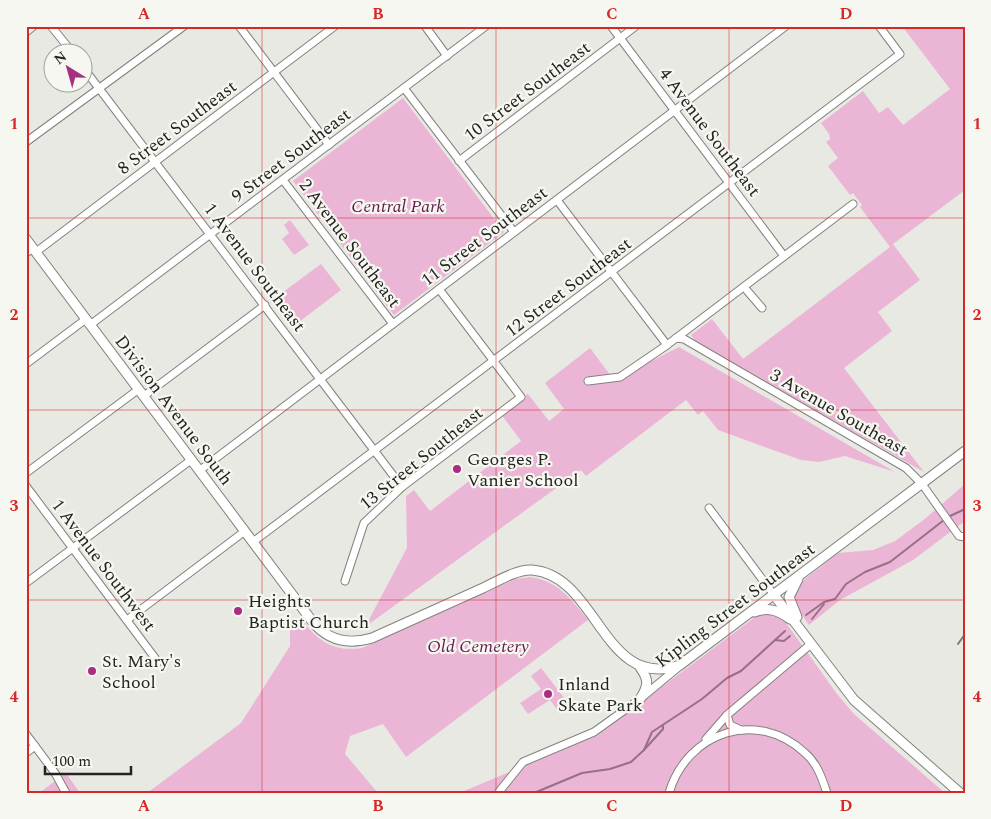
<svg xmlns="http://www.w3.org/2000/svg" width="991" height="819" font-family="Spectral,serif">
	<style>
		.green { fill: #ebb6d5 }
		.lines { fill: none; stroke-linecap: round; stroke-linejoin: round }
		.stream { stroke: #976f86; stroke-width: 2 }
		.minor-casing { stroke: #82827d; stroke-width: 9 }
		.tertiary-casing { stroke: #82827d; stroke-width: 11 }
		.minor { stroke: #fff; stroke-width: 7 }
		.tertiary { stroke: #fff; stroke-width: 9 }
		.rail { stroke: #7b7b78; stroke-width: 2 }
		.grid { fill: none; stroke: #d62828; stroke-width: 1; stroke-opacity: 0.55 }
		.poi-dot { fill: #a82e82; stroke: #f7f7f1; stroke-width: 2 }
		.labels { text-anchor: middle; stroke-width: 4.5; stroke-linejoin: round; paint-order: stroke }
		.street-label { font-size: 18px; fill: #232321; stroke: #f7f7f1 }
		.park-label { font-size: 18px; font-style: italic; fill: #601c4a; stroke: #f7f7f1 }
		.poi-label { font-size: 18px; fill: #232321; stroke: #f7f7f1; text-anchor: start }
		.neatline { fill: none; stroke: #d62828; stroke-width: 2 }
		.grid-label { font-size: 16px; text-anchor: middle; font-weight: bold; fill: #d62828 }
	</style>
	<rect width="100%" height="100%" fill="#e9e9e4"/>
	<g class="green">
		<path d="M902,26H965V190L893,244L920,280L878,312L892,331L844,368L924,472L696,342L691,335L712,319L743,359L890,247L860,207L862,205L853,193L850,195L828,166L838,158L826,142L830,139L829,134L821,123L863,91L879,113L888,107L903,125L950,89Z"/>
		<path d="M403,98L504,232L394,315L293,181Z"/>
		<path d="M290,220L309,245L294,255L282,239L289,233L284,225Z"/>
		<path d="M321,264L341,290L299,322L279,295Z"/>
		<path d="M679,347L895,472L845,456L819,462L801,460L718,430L703,411L698,415L686,400L586,476L581,470L365,627L407,548L406,496L414,490L430,511L521,441L501,414L528,394L549,421L564,409L545,383L590,348L614,380Z"/>
		<path d="M965,484V521L913,560L840,600L809,625L793,602L795,589L800,583L838,553L873,550L895,541L926,518Z"/>
		<path d="M531,577C558,581 571,599 588,620L406,757L383,724L350,736L345,754L378,793H147L241,723L290,646V629L302,620C319,642 334,652 362,648L515,579Z"/>
		<path d="M767,613L779,616L784,620L837,694L854,714L945,793H459L598,735L755,617Z"/>
		<path d="M541,668L568,703L558,711L550,700L528,714L520,703L541,689L531,676Z"/>
		<path d="M66,773L80,793H39Z"/>
	</g>
	<g class="lines">
		<g class="stream">
			<path d="M948,517L965,509"/>
			<path d="M806,615L824,602L835,599L846,584L865,572L890,562L944,520"/>
			<path d="M812,619L824,604"/>
			<path d="M775,640L784,641L790,636"/>
			<path d="M644,750L663,729V726"/>
			<path d="M534,793L582,773L610,769L631,762L644,750L652,732L702,699L727,678L741,671L785,631"/>
		</g>
		<defs>
			<g id="minor">
				<path d="M51,26L72,52"/>
				<path d="M239,26L329,145"/>
				<path d="M425,26L447,56"/>
				<path d="M611,26L784,256"/>
				<path d="M82,66L402,487"/>
				<path d="M404,88L514,232"/>
				<path d="M26,142L184,26"/>
				<path d="M459,161L636,26"/>
				<path d="M283,180L393,324"/>
				<path d="M557,200L667,345"/>
				<path d="M36,252L335,26"/>
				<path d="M26,253L33,248"/>
				<path d="M744,287L762,308"/>
				<path d="M90,325L486,26"/>
				<path d="M676,338L684,339L906,468L922,484L959,536L965,537"/>
				<path d="M26,364L86,319"/>
				<path d="M588,381L620,377L667,345L853,204"/>
				<path d="M144,396L265,305"/>
				<path d="M199,471L786,26"/>
				<path d="M26,473L139,389"/>
				<path d="M26,486L158,662"/>
				<path d="M709,508L774,595"/>
				<path d="M253,542L900,54L879,26"/>
				<path d="M345,581L364,523L402,487L521,397L439,289"/>
				<path d="M26,583L191,460"/>
				<path d="M127,620L245,531"/>
				<path d="M727,715L730,725L741,730"/>
				<path d="M26,734L55,773L66,793"/>
				<path d="M706,739L727,715L811,644"/>
				<path d="M26,753L35,746"/>
				<path d="M498,793L523,762L594,732L640,699L681,665"/>
				<path d="M669,793C687,732 757,708 805,753C817,763 822,778 827,793"/>
			</g>
			<g id="tertiary">
				<path d="M26,31L32,26"/>
				<path d="M26,239L312,621C328,641 348,645 372,638C409,621 446,605 483,588C496,582 517,569 532,570C598,575 603,692 680,665L965,451"/>
				<path d="M774,595L854,700L960,793"/>
				<path d="M754,612C768,607 778,610 790,619"/>
				<path d="M797,617L789,597L798,579"/>
				<path d="M640,667C649,680 649,685 640,699"/>
			</g>
		</defs>
		<use href="#minor" class="minor-casing"/>
		<use href="#tertiary" class="tertiary-casing"/>
		<use href="#minor" class="minor"/>
		<use href="#tertiary" class="tertiary"/>
		<path class="rail" d="M958,644L965,634"/>
	</g>
	<path class="grid" d="M262,26V793M496,26V793M729,26V793M26,218H965M26,410H965M26,600H965"/>
	<g class="poi-dot">
		<circle cx="457" cy="469" r="5"/>
		<circle cx="238" cy="611" r="5"/>
		<circle cx="92" cy="671" r="5"/>
		<circle cx="548" cy="694" r="5"/>
	</g>
	<g class="labels">
		<g class="street-label">
			<text transform="translate(527 91) rotate(-37)" y="6">10 Street Southeast</text>
			<text transform="translate(177 127) rotate(-37)" y="6">8 Street Southeast</text>
			<text transform="translate(710 132) rotate(53)" y="6">4 Avenue Southeast</text>
			<text transform="translate(291 155) rotate(-37)" y="6">9 Street Southeast</text>
			<text transform="translate(484 236) rotate(-37)" y="6">11 Street Southeast</text>
			<text transform="translate(350 243) rotate(53)" y="6">2 Avenue Southeast</text>
			<text transform="translate(255 267) rotate(53)" y="6">1 Avenue Southeast</text>
			<text transform="translate(568 287) rotate(-37)" y="6">12 Street Southeast</text>
			<text transform="translate(174 410) rotate(53)" y="6">Division Avenue South</text>
			<text transform="translate(839 412) rotate(30)" y="6">3 Avenue Southeast</text>
			<text transform="translate(421 458) rotate(-39)" y="6">13 Street Southeast</text>
			<text transform="translate(104 565) rotate(53)" y="6">1 Avenue Southwest</text>
			<text transform="translate(735 605) rotate(-37)" y="6">Kipling Street Southeast</text>
		</g>
		<g class="park-label">
			<text x="398" y="212">Central Park</text>
			<text x="478" y="652">Old Cemetery</text>
		</g>
		<g class="poi-label">
			<text x="467" y="465">Georges P.<tspan x="467" dy="21">Vanier School</tspan></text>
			<text x="248" y="607">Heights<tspan x="248" dy="21">Baptist Church</tspan></text>
			<text x="102" y="667">St. Mary's<tspan x="102" dy="21">School</tspan></text>
			<text x="558" y="690">Inland<tspan x="558" dy="21">Skate Park</tspan></text>
		</g>
	</g>
	<rect width="991" height="819" fill="none" stroke="#f7f7f1" stroke-width="55"/>
	<g transform="translate(68 68) rotate(323)"><circle r="24" fill="#f7f7f1" stroke="#a2a29e"/>
	<path d="M0-4L9 19L0 12L-9 19Z" fill="#a82e82"/>
	<text y="-8" font-size="14" font-weight="bold" text-anchor="middle" fill="#232321">N</text>
	</g>
	<path d="M45 766v8h86v-8" fill="none" stroke="#232321" stroke-width="2.5"/>
	<text x="52" y="766" font-size="15" fill="#232321" stroke="#f7f7f1" stroke-width="4" paint-order="stroke">100 m</text>
	<rect x="28" y="28" width="936" height="764" class="neatline"/>
	<g class="grid-label">
		<text x="144" y="19">A</text>
		<text x="378" y="19">B</text>
		<text x="612" y="19">C</text>
		<text x="846" y="19">D</text>
		<text x="14" y="129">1</text>
		<text x="977" y="129">1</text>
		<text x="14" y="320">2</text>
		<text x="977" y="320">2</text>
		<text x="14" y="511">3</text>
		<text x="977" y="511">3</text>
		<text x="14" y="702">4</text>
		<text x="977" y="702">4</text>
		<text x="144" y="811">A</text>
		<text x="378" y="811">B</text>
		<text x="612" y="811">C</text>
		<text x="846" y="811">D</text>
	</g>
</svg>
